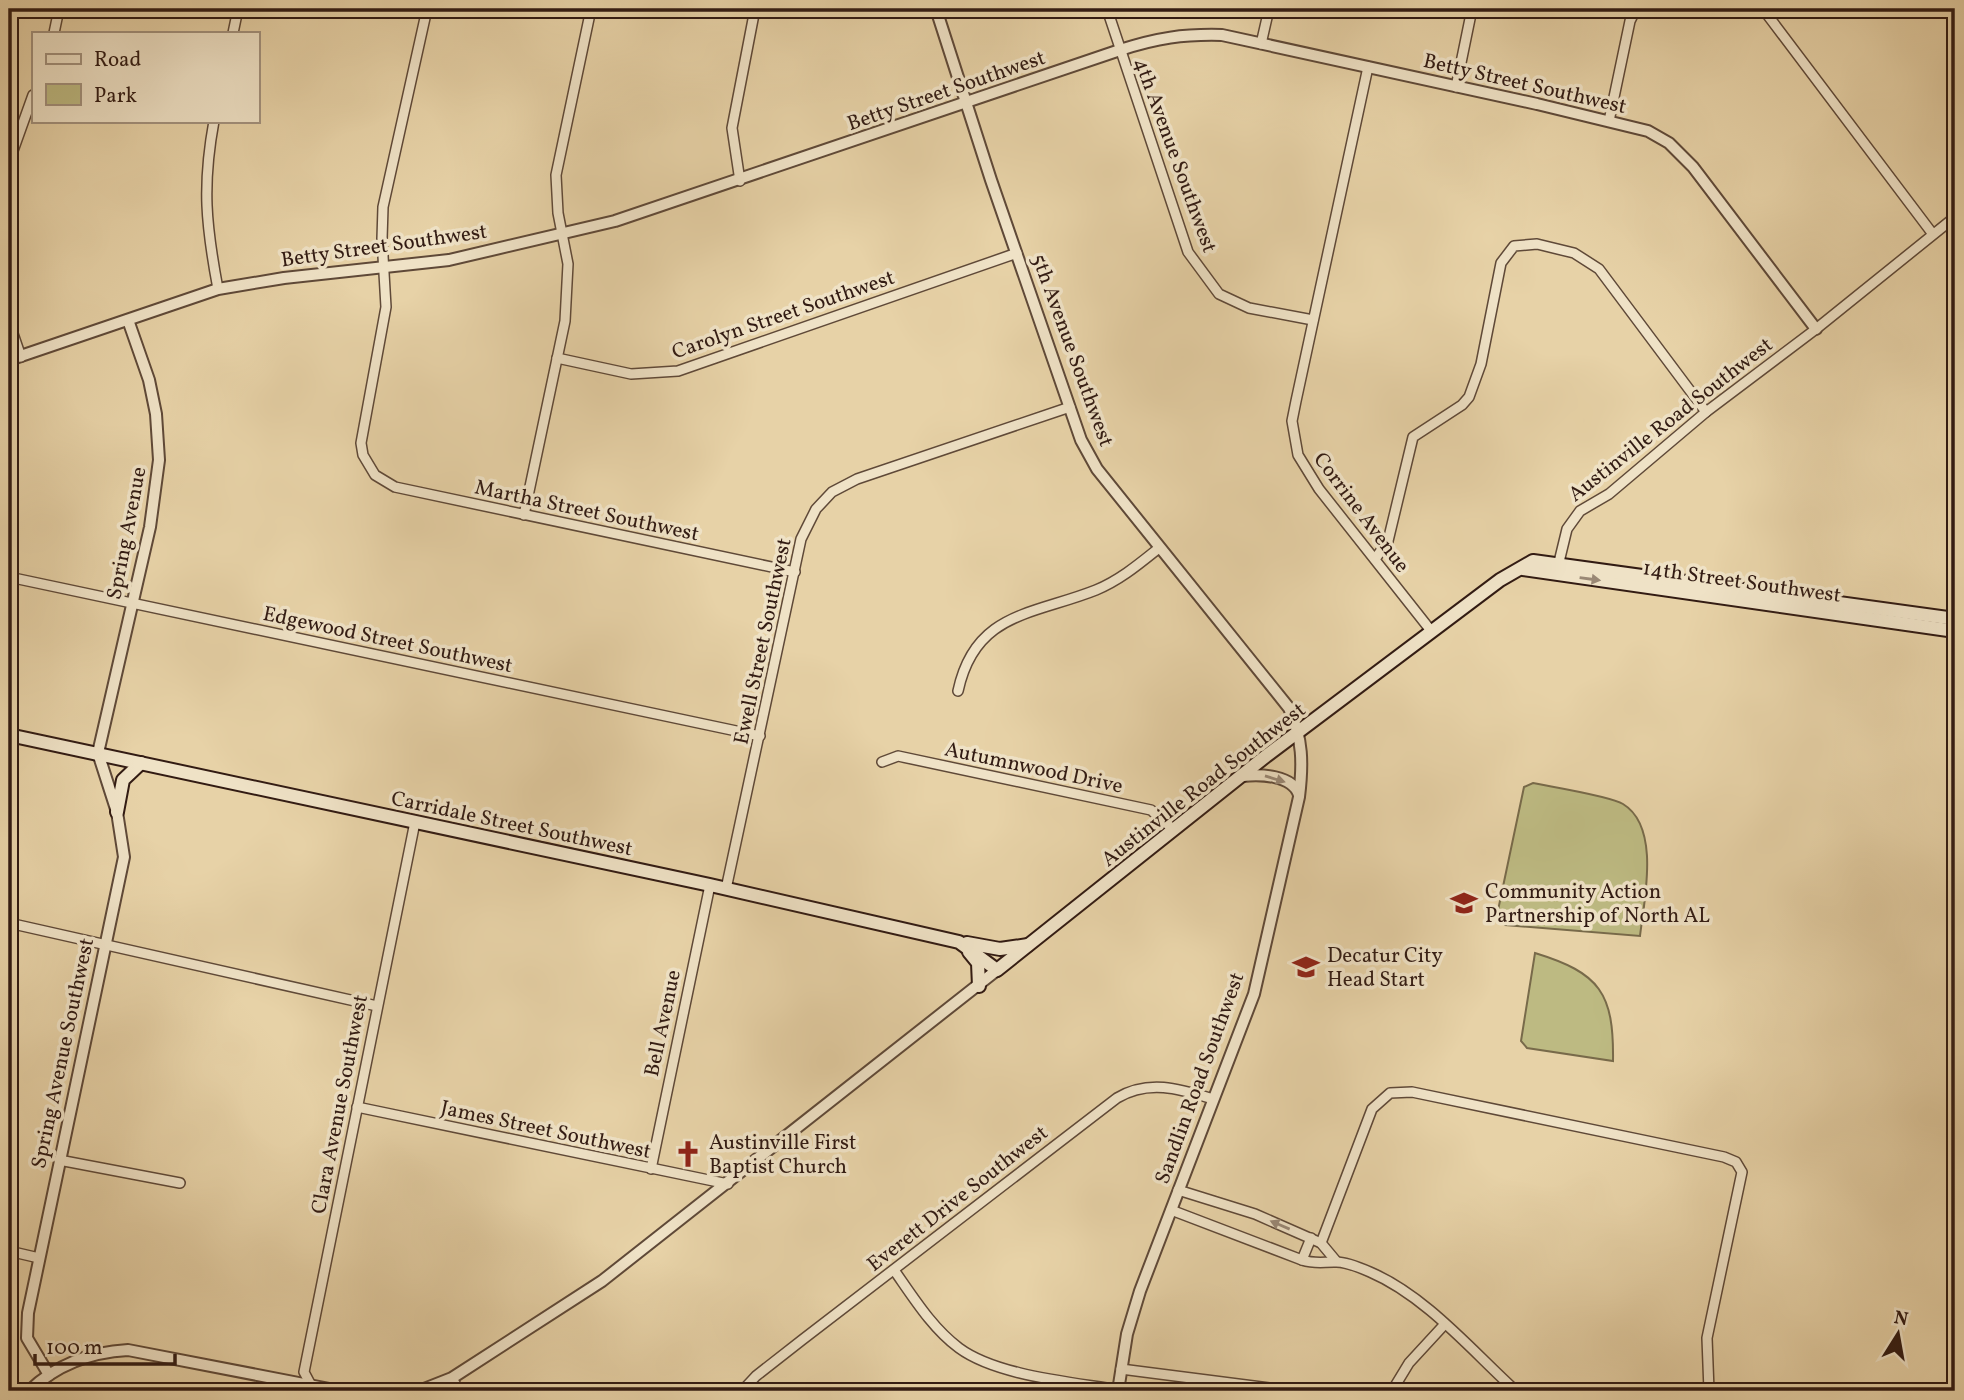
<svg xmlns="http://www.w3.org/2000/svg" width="1964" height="1400" font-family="Vollkorn,serif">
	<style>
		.green { fill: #bdba82; stroke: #786a4a; stroke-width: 2 }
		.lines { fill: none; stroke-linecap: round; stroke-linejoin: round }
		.minor-casing { stroke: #5f4938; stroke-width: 12 }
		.tertiary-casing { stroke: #5f4938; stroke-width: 14 }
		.secondary-casing { stroke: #321b13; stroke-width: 16 }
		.minor { stroke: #efe2c6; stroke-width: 9 }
		.tertiary { stroke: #efe2c6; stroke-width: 10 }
		.secondary { stroke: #efe2c6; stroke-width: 12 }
		.oneway { fill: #9a8875 }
		.labels { text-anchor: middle; stroke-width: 7; stroke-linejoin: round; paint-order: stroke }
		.street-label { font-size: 21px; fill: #321b13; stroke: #efe2c6 }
		.poi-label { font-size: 21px; fill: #321b13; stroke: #efe2c6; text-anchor: start }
	</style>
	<rect width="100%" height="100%" fill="#e7d2a7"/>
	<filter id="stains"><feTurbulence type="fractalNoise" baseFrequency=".00286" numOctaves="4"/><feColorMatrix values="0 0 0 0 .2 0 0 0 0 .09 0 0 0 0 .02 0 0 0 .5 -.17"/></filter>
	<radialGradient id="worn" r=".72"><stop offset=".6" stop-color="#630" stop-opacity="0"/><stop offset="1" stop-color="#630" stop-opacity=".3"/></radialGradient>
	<g class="green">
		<path d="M1533,783C1552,787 1610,796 1623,804C1661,827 1644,901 1640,936L1505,925L1497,915L1524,787Z"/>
		<path d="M1535,953C1600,973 1614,993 1613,1061L1527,1048L1521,1041Z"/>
	</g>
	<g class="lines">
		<defs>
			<g id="minor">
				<path d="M427,9L383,207L382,239L386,307L361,443L363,455L375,475L395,487L795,572"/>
				<path d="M1107,9L1188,252L1219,294L1249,308L1313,320"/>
				<path d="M1763,9L1932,233"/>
				<path d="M1953,9L1955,11"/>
				<path d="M54,33L59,9"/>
				<path d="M233,33L238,9"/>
				<path d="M1261,44L1269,9"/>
				<path d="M1368,67L1296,401L1292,421L1298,455L1319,489L1432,632"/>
				<path d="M1456,87L1472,9"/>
				<path d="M214,121C202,186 206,225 218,289"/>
				<path d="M1609,121L1630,21L1636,9"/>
				<path d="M9,162L33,95"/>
				<path d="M740,181L732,128L755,9"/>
				<path d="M9,322L21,357"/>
				<path d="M557,358L631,374L678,371L1017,253"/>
				<path d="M524,515L565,321L568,264L558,213L556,175L591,9"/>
				<path d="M1375,559L1388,541L1413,437L1462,405L1469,397L1481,364L1501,263L1514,246L1537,244L1574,253L1599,269L1706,412"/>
				<path d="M1559,562L1567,529L1580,511L1609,494L1706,412L1816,329L1955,217"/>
				<path d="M9,577L760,736"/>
				<path d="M958,691C975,612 1033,615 1096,590C1120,580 1139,564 1159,548"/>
				<path d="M882,762L898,756L1151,810L1174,830"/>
				<path d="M726,889L801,539L816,509L832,492L857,479L1070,407"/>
				<path d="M9,923L377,1006"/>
				<path d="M357,1107L728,1184"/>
				<path d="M59,1160L180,1183"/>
				<path d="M651,1169L710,885"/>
				<path d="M1178,1190L1255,1214L1321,1243L1336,1261"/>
				<path d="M1171,1210L1302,1260C1315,1264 1322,1262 1334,1262C1344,1261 1361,1268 1370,1272C1426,1296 1472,1351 1516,1391"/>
				<path d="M1321,1243L1372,1109L1390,1093L1412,1092L1724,1157L1736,1162L1742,1172L1707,1338L1709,1391"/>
				<path d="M9,1251L39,1258"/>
				<path d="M1302,1260L1311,1238"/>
				<path d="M894,1270C913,1297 932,1328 959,1348C997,1376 1072,1382 1119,1390"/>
				<path d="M1121,1369L1277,1389"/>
				<path d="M452,1378L459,1391"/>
				<path d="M312,1391V1387L304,1372L415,822"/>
				<path d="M742,1391L756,1376L802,1340L1117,1098C1149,1079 1180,1089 1213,1099"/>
				<path d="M1392,1391L1409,1363L1444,1325"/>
			</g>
			<g id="tertiary">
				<path d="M936,9L991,180L1081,440L1097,469L1289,708C1303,739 1303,764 1299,797L1254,994L1140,1291L1127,1334L1118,1391"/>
				<path d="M9,360L218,289L284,278L449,260L615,221L1120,50C1157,38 1183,34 1222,35L1537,104L1648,131L1669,143L1693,167L1816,329"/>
				<path d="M1243,776C1260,774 1293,775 1299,795"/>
				<path d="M49,1375L27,1338L28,1313L124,857L117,812L98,753L150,527L159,460L156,414L149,380L128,320"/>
				<path d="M29,1391C56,1365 91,1352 128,1350L340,1391"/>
				<path d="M419,1391L452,1378L602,1281L997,970"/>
			</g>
			<g id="secondary">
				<path d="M1523,569L1955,631"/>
				<path d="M9,735L710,885L959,942L997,970L1266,756L1500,580L1533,561L1955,619"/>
				<path d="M117,812L123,780L141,763"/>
				<path d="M967,943L1000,949L1028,945"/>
				<path d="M969,952L978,963L979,986"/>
			</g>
		</defs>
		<use href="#minor" class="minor-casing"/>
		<use href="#tertiary" class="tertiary-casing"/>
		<use href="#secondary" class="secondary-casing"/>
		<use href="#minor" class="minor"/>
		<use href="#tertiary" class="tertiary"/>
		<use href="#secondary" class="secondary"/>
	</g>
	<defs><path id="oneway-solid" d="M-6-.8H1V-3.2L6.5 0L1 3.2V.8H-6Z" transform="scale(1.75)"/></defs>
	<g class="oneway">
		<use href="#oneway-solid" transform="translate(1590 579) rotate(8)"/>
		<use href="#oneway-solid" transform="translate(1275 779) rotate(17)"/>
		<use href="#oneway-solid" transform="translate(1280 1225) rotate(-157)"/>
	</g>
	<defs>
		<symbol id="school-bare" viewBox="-9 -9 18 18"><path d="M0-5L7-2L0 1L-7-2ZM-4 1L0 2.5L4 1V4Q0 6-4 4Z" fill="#8f2418" stroke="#efe2c6" stroke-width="2.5" paint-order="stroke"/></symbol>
		<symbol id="church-bare" viewBox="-9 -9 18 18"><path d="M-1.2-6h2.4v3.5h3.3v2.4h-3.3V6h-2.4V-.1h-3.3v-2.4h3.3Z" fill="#8f2418" stroke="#efe2c6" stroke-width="2.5" paint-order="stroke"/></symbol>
	</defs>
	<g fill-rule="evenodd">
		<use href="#school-bare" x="1445" y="884" width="38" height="38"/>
		<use href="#school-bare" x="1287" y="948" width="38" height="38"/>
		<use href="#church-bare" x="669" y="1135" width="38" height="38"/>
	</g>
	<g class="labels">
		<g class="street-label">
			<text transform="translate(1525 83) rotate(13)" y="7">Betty Street Southwest</text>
			<text transform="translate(946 90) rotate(-19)" y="7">Betty Street Southwest</text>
			<text transform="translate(1176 155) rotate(70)" y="7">4th Avenue Southwest</text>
			<text transform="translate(384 245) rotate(-8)" y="7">Betty Street Southwest</text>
			<text transform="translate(783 314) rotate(-19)" y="7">Carolyn Street Southwest</text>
			<text transform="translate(1073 350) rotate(70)" y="7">5th Avenue Southwest</text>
			<text transform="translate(1670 419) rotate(-38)" y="7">Austinville Road Southwest</text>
			<text transform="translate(587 510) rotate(12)" y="7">Martha Street Southwest</text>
			<text transform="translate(1362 512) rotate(53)" y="7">Corrine Avenue</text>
			<text transform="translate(126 533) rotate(-79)" y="7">Spring Avenue</text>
			<text transform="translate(1742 581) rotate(8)" y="7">14th Street Southwest</text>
			<text transform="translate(388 639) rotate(12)" y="7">Edgewood Street Southwest</text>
			<text transform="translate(762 641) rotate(-78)" y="7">Ewell Street Southwest</text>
			<text transform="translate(1034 767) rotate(12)" y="7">Autumnwood Drive</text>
			<text transform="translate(1203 784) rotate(-38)" y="7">Austinville Road Southwest</text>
			<text transform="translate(512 823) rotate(12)" y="7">Carridale Street Southwest</text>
			<text transform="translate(662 1023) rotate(-78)" y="7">Bell Avenue</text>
			<text transform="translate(62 1053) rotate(-78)" y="7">Spring Avenue Southwest</text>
			<text transform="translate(1199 1078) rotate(-70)" y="7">Sandlin Road Southwest</text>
			<text transform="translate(339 1104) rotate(-79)" y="7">Clara Avenue Southwest</text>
			<text transform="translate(546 1129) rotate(12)" y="7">James Street Southwest</text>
			<text transform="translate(957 1198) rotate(-38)" y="7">Everett Drive Southwest</text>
		</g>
		<g class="poi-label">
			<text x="1485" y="898">Community Action<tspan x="1485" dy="24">Partnership of North AL</tspan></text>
			<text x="1327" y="962">Decatur City<tspan x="1327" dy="24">Head Start</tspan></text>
			<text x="709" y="1149">Austinville First<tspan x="709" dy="24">Baptist Church</tspan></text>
		</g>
	</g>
	<rect width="1964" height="1400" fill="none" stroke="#e7d2a7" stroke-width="35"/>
	<rect x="10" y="10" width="1943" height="1379" fill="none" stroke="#321b13" stroke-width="3.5"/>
	<rect x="18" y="18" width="1929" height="1365" fill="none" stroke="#321b13" stroke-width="2"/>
	<rect x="32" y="32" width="228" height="91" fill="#efe2c6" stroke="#a3927e" stroke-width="2"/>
	<rect x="46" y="54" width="35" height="10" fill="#efe2c6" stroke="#a3927e" stroke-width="2"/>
	<text x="94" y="66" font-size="21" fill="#321b13">Road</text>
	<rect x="46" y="84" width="35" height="21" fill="#bdba82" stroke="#a3927e" stroke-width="2"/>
	<text x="94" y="102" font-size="21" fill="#321b13">Park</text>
	<g transform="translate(1898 1334) rotate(11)" stroke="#efe2c6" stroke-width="5" paint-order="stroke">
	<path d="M0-5L12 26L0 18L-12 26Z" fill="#321b13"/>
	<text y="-10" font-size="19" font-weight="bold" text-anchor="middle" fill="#321b13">N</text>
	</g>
	<path d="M35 1354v10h140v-10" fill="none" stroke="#321b13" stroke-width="3.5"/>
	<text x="46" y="1354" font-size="21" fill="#321b13" stroke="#efe2c6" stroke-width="5" paint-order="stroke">100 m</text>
	<rect width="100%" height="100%" filter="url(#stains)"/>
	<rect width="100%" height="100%" fill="url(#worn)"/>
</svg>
